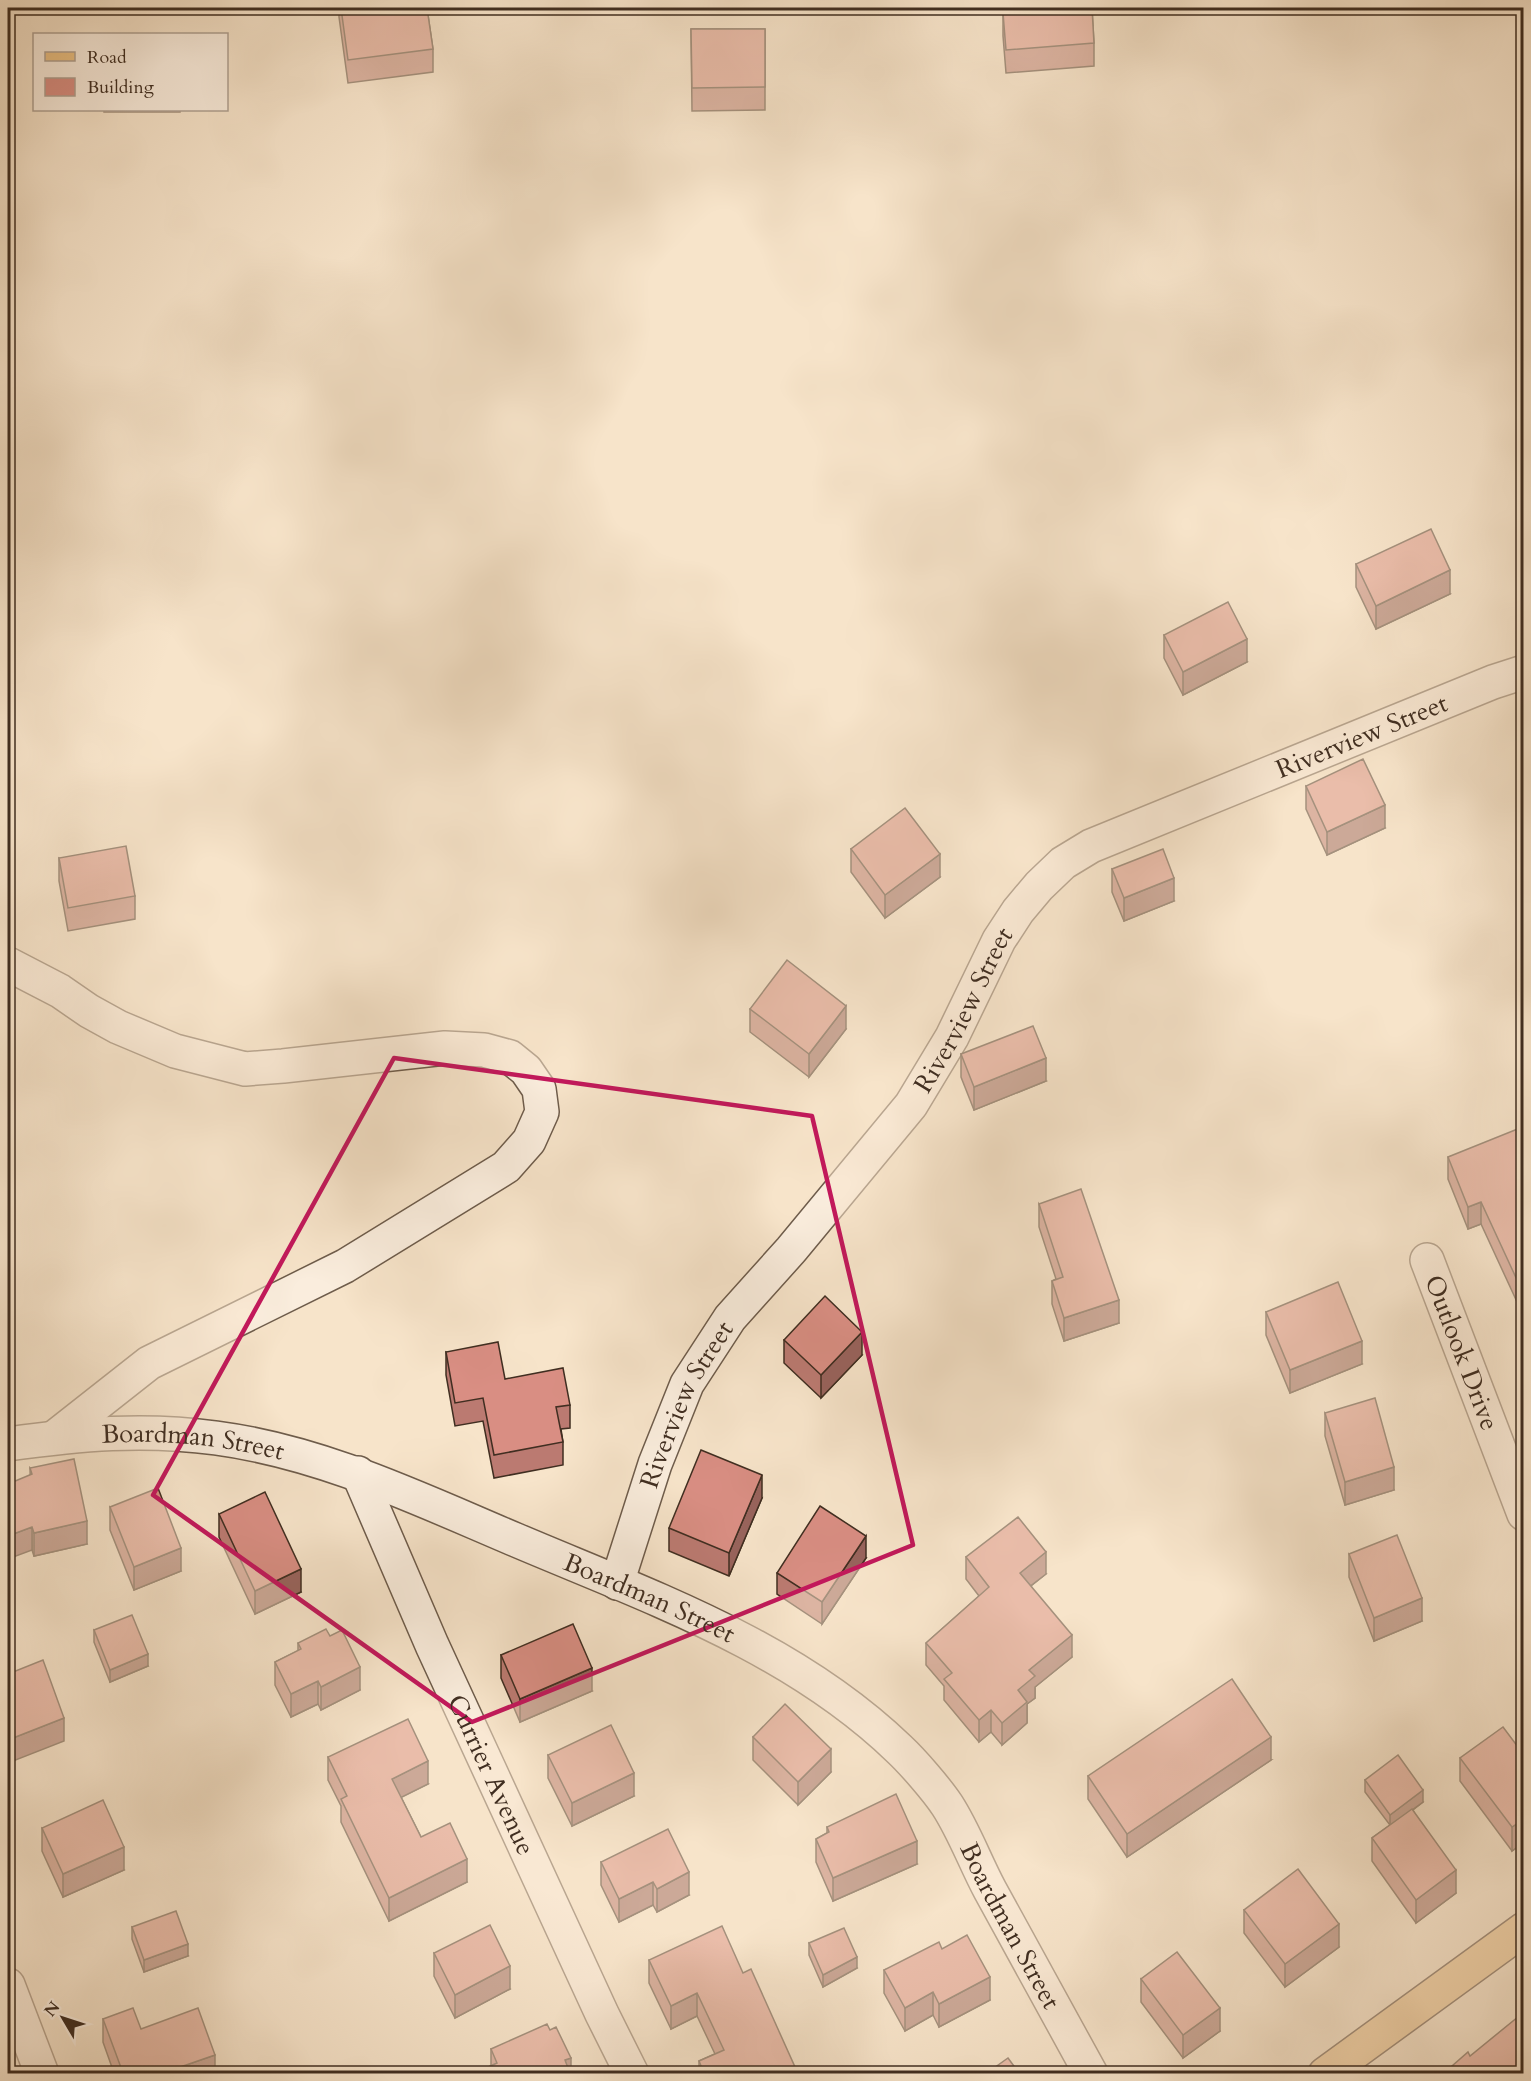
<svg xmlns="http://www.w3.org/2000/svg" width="1531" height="2081" font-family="Cardo,serif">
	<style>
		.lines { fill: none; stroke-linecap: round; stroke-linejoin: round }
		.minor-casing { stroke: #6e5c4b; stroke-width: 36 }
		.major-casing { stroke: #402e21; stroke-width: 36 }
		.minor { stroke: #faeddd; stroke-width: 33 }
		.major { stroke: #ecc285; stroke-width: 33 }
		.wall { fill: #bb7a71; stroke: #402e21; stroke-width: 1.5 }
		.shaded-wall { fill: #98635c; stroke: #402e21; stroke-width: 1.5 }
		.building { fill: #d98e83; stroke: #402e21; stroke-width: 1.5 }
		.marked { fill: none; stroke: #c2185b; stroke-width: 4.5; stroke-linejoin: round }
		.labels { text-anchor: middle; stroke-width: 6; stroke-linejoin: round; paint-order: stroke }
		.street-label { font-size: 26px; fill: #402e21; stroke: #faeddd }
	</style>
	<rect width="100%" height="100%" fill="#f7e4ca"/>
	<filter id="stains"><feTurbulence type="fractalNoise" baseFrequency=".00333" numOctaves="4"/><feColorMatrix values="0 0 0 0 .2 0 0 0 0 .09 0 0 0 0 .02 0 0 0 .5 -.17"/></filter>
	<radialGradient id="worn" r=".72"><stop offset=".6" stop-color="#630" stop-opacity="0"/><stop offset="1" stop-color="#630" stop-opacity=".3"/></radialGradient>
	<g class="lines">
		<defs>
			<g id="minor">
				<path d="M8,964L60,991L89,1011L118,1027L175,1051L245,1069L283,1066L445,1048L484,1050L510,1057L526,1070L539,1089L542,1112L529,1141L506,1167L345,1266L149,1363L55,1437"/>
				<path id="s1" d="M1427,1260L1524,1514"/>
				<path id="s2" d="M8,1444C80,1434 143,1428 216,1438C322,1452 419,1499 516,1540C650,1597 792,1646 899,1749C913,1762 937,1790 947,1805C964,1831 975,1862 990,1890C1023,1951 1057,2012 1091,2074"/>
				<path id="s3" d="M358,1473L432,1645L602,2014L632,2074"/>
				<path id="s4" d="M617,1583L655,1464L687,1384L730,1318L791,1250L911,1105L952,1037L999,940L1018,911L1039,886L1063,863L1091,846L1493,682L1524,672"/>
				<path d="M8,1985L42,2074"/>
			</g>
			<path id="major" d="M1325,2074L1524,1929"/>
		</defs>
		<use href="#minor" class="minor-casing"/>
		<use href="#major" class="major-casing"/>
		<use href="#minor" class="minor"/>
		<use href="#major" class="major"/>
	</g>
	<g class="wall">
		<path d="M339,8H427L433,49V72L348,83L339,17Z"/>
		<path d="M1029,8H1092L1094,43V66L1006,73L1003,36V13L1029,12Z"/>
		<path d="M691,29H765V110L692,111Z"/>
		<rect x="104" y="110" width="76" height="2"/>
		<path d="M1356,564L1450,594L1376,629L1356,587Z"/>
		<path d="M1164,635L1247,662L1183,695L1164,658Z"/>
		<path d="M1306,786L1385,828L1327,855L1306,809Z"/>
		<path d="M851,849L940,877L885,918L851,872Z"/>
		<path d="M59,858L135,896V919L68,931L59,881Z"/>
		<path d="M1112,869L1174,901L1124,921L1112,892Z"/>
		<path d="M750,1009L846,1029L809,1077L750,1032Z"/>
		<path d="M961,1054L1046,1081L974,1110L961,1077Z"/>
		<path d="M1524,1138V1317L1481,1224L1468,1229L1448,1179V1157Z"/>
		<path d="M1039,1204L1119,1323L1064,1341L1052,1304V1281L1056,1279L1039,1227Z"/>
		<path d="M1266,1312L1362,1364L1290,1393L1266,1335Z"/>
		<path d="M784,1340L862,1355L821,1398L784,1363Z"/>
		<path d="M446,1352L505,1379L570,1405V1428L561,1429L563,1442V1465L494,1478L483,1421L455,1426L446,1375Z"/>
		<path d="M1325,1413L1394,1490L1345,1505L1325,1436Z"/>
		<path d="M30,1468L87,1544L34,1556L32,1550Z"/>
		<path d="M762,1498L729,1576L669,1551V1528Z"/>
		<path d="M110,1507L181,1571L134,1590L110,1530Z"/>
		<path d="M219,1514L301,1592L255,1614L219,1537Z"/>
		<path d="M1349,1554L1422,1621L1374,1641L1349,1577Z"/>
		<path d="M966,1557L1046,1574L1031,1586L1072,1657L1035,1687V1698L1027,1704V1723L1002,1745L991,1732L979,1742L944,1700V1686L926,1665V1643L979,1596L966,1579Z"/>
		<path d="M866,1558L822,1624L777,1594V1573Z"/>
		<path d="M94,1630L148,1666L110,1682L94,1642Z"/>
		<path d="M330,1636L360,1690L321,1710L318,1704L291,1717L275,1685V1662L298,1651V1643Z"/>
		<path d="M501,1655L592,1691L520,1722L501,1678Z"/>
		<path d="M753,1737L831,1772L798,1805L753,1760Z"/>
		<path d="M548,1755L634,1796L572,1826L548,1778Z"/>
		<path d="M1524,1755V1842L1512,1851L1460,1781V1758Z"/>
		<path d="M328,1757L428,1784L401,1797L421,1837L467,1882L389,1921L341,1822V1806L328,1780Z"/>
		<path d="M1271,1760L1127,1857L1088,1799V1776Z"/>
		<path d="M1365,1780L1423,1802L1413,1810L1456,1893L1416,1923L1372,1861V1838L1390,1825L1365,1792Z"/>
		<path d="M827,1827L917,1864L833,1901L816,1862V1839L827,1833Z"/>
		<path d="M42,1828L124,1870L63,1897L42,1851Z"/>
		<path d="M601,1862L689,1895L657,1912L653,1905L619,1922L601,1885Z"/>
		<path d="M1244,1910L1339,1947L1285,1987L1244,1933Z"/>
		<path d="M132,1927L188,1956L144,1972L132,1939Z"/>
		<path d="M809,1943L857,1968L823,1987L809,1955Z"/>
		<path d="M942,1949L990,2000L939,2027L933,2015L905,2031L884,1993V1970Z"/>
		<path d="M434,1953L510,1989L455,2018L434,1976Z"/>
		<path d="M649,1960L743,1973L795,2073H699V2061L715,2054L697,2016L671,2029L649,1983Z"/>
		<path d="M1141,1979L1220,2031L1183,2058L1141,2002Z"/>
		<path d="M103,2019L141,2029L215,2073H114L103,2042Z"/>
		<path d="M491,2049L571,2073H486V2068L491,2066Z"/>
	</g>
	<g class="shaded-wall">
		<path d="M1450,570V594L1376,629V606Z"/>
		<path d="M1247,639V662L1183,695V672Z"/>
		<path d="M1385,805V828L1327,855V832Z"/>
		<path d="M940,854V877L885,918V895Z"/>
		<path d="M1174,878V901L1124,921V898Z"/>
		<path d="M846,1006V1029L809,1077V1054Z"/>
		<path d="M1046,1058V1081L974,1110V1087Z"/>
		<path d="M1481,1202V1224L1468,1229V1207Z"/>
		<path d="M1119,1300V1323L1064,1341V1318Z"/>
		<path d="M862,1332V1355L821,1398V1375Z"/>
		<path d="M1362,1341V1364L1290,1393V1370Z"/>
		<path d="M1394,1467V1490L1345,1505V1482Z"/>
		<path d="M762,1475V1498L729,1576V1553Z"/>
		<path d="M87,1521V1544L34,1556V1533Z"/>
		<path d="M32,1527V1550L8,1559V1536Z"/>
		<path d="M866,1536V1558L822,1624V1602Z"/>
		<path d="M181,1548V1571L134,1590V1567Z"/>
		<path d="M1046,1552V1574L1020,1594V1573Z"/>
		<path d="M301,1569V1592L255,1614V1591Z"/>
		<path d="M1422,1598V1621L1374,1641V1618Z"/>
		<path d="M1072,1635V1657L1035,1687V1698L1027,1704V1723L1002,1745V1723L1018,1690L1029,1670Z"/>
		<path d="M148,1654V1666L110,1682V1670Z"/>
		<path d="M360,1667V1690L321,1710V1687Z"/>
		<path d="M592,1668V1691L520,1722V1699Z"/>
		<path d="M318,1681V1704L291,1717V1694Z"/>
		<path d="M991,1710V1732L979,1742V1720Z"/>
		<path d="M64,1718V1741L8,1763V1740Z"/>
		<path d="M1271,1737V1760L1127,1857V1834Z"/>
		<path d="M831,1749V1772L798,1805V1782Z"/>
		<path d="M428,1761V1784L392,1802V1779Z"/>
		<path d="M634,1773V1796L572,1826V1803Z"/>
		<path d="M1423,1790V1802L1390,1826V1815Z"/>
		<path d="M1524,1819V1842L1512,1851V1827Z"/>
		<path d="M917,1841V1864L833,1901V1878Z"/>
		<path d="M124,1847V1870L63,1897V1874Z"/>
		<path d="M467,1859V1882L389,1921V1898Z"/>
		<path d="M1456,1870V1893L1416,1923V1900Z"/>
		<path d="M689,1872V1895L657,1912V1889Z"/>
		<path d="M653,1882V1905L619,1922V1899Z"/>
		<path d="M1339,1924V1947L1285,1987V1964Z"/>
		<path d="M188,1944V1956L144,1972V1960Z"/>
		<path d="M857,1957V1968L823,1987V1975Z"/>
		<path d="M510,1966V1989L455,2018V1995Z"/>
		<path d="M990,1977V2000L939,2027V2004Z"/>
		<path d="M933,1992V2015L905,2031V2008Z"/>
		<path d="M697,1993V2016L671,2029V2006Z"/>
		<path d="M1220,2008V2031L1183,2058V2035Z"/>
		<path d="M215,2055V2073H163Z"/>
		<path d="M571,2058V2073H556L565,2060Z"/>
		<path d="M795,2067V2073H782Z"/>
	</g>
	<g class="building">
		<path d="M341,8H427L433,49L348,60Z"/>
		<path d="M1030,8H1092L1094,43L1006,50L1003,13L1030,11Z"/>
		<path d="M691,29H765V87L692,88Z"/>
		<path d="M1431,529L1450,570L1376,606L1356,564Z"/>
		<path d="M1228,602L1247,639L1183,672L1164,635Z"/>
		<path d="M1363,759L1385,805L1327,832L1306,786Z"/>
		<path d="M905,808L940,854L885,895L851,849Z"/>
		<path d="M126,846L135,896L68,908L59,858Z"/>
		<path d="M1163,849L1174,878L1124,898L1112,869Z"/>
		<path d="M787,960L846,1006L809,1054L750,1009Z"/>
		<path d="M1033,1026L1046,1058L974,1087L961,1054Z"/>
		<path d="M1520,1128L1524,1138V1295L1481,1202L1468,1207L1448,1157Z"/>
		<path d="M1081,1189L1119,1300L1064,1318L1052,1281L1063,1277L1039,1204Z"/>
		<path d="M1338,1282L1362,1341L1290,1370L1266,1312Z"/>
		<path d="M825,1296L862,1332L821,1375L784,1340Z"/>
		<path d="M498,1342L505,1379L563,1368L570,1405L556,1407L563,1442L494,1455L483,1398L455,1403L446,1352Z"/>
		<path d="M1375,1398L1394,1467L1345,1482L1325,1413Z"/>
		<path d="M701,1450L762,1475L729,1553L669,1528Z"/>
		<path d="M74,1459L87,1521L34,1533L32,1527L8,1536V1484L32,1474L30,1468Z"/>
		<path d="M158,1488L181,1548L134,1567L110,1507Z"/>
		<path d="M265,1492L301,1569L255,1591L219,1514Z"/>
		<path d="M820,1506L866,1536L822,1602L777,1573Z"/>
		<path d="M1018,1517L1046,1552L1020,1573L1072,1635L1029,1670L1035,1676L1018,1690L1027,1702L1002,1723L991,1710L979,1720L944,1679L952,1673L926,1643L989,1587L966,1557Z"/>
		<path d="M1397,1535L1422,1598L1374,1618L1349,1554Z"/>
		<path d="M132,1615L148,1654L110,1670L94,1630Z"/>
		<path d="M573,1624L592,1668L520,1699L501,1655Z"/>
		<path d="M326,1629L330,1636L342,1630L360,1667L321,1687L318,1681L291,1694L275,1662L301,1649L298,1643Z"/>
		<path d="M43,1660L64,1718L8,1740V1674Z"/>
		<path d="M1232,1679L1271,1737L1127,1834L1088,1776Z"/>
		<path d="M785,1704L831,1749L798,1782L753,1737Z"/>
		<path d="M408,1719L428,1761L392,1779L421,1837L450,1823L467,1859L389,1898L341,1799L347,1796L328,1757Z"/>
		<path d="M611,1725L634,1773L572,1803L548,1755Z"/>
		<path d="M1503,1727L1524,1755V1819L1512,1827L1460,1758Z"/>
		<path d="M1398,1755L1423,1790L1390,1815L1365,1780Z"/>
		<path d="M896,1794L917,1841L833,1878L816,1839L829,1832L827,1827Z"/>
		<path d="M103,1800L124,1847L63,1874L42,1828Z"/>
		<path d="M1412,1809L1456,1870L1416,1900L1372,1838Z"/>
		<path d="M668,1829L689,1872L657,1889L653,1882L619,1899L601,1862Z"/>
		<path d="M1298,1869L1339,1924L1285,1964L1244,1910Z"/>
		<path d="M176,1911L188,1944L144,1960L132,1927Z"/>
		<path d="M490,1925L510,1966L455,1995L434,1953Z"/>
		<path d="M722,1926L743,1973L751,1969L795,2067L782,2073H704L699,2061L724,2050L697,1993L671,2006L649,1960Z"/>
		<path d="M844,1928L857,1957L823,1975L809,1943Z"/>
		<path d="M967,1935L990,1977L939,2004L933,1992L905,2008L884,1970L939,1942L942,1949Z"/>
		<path d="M1177,1952L1220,2008L1183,2035L1141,1979Z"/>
		<path d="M133,2008L141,2029L198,2008L215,2055L163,2073H123L103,2019Z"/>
		<path d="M1524,2012V2073H1444L1468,2052L1470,2056Z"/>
		<path d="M547,2024L550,2030L556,2027L571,2058L565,2060L568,2068L556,2073H488L486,2068L497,2063L491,2049Z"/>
		<path d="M1008,2058L1019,2073H987Z"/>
	</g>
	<path d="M0 0H1531V2081H0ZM394,1058L812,1116L913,1545L472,1722L153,1495Z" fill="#f7e4ca" fill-opacity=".55" fill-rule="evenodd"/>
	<path class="marked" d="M394,1058L812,1116L913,1545L472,1722L153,1495Z"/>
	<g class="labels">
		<g class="street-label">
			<text dy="9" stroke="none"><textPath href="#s4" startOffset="1182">Riverview Street</textPath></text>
			<text dy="9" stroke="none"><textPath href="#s4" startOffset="678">Riverview Street</textPath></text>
			<text dy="9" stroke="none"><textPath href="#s1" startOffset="99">Outlook Drive</textPath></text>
			<text dy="9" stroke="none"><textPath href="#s4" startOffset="192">Riverview Street</textPath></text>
			<text dy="9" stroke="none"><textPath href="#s2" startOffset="186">Boardman Street</textPath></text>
			<text dy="9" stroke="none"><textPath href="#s2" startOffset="672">Boardman Street</textPath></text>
			<text dy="9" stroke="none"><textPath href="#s3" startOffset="330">Currier Avenue</textPath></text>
			<text dy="9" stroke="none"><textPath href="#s2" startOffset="1176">Boardman Street</textPath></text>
		</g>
	</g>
	<rect width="1531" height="2081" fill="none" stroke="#f7e4ca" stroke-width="30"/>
	<rect x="9" y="9" width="1513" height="2063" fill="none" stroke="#402e21" stroke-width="3"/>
	<rect x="15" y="15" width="1501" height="2051" fill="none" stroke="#402e21" stroke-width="1.5"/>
	<rect x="33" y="33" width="195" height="78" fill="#faeddd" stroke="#b0a192" stroke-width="1.5"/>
	<rect x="45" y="52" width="30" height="9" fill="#ecc285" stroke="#b0a192" stroke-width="1.5"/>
	<text x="87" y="63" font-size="18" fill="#402e21">Road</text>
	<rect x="45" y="78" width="30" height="18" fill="#d98e83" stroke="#b0a192" stroke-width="1.5"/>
	<text x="87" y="93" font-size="18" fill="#402e21">Building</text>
	<g transform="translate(63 2018) rotate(309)" stroke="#faeddd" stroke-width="4.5" paint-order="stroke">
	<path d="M0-4.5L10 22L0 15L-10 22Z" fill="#402e21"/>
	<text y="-9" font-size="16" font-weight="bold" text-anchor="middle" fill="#402e21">N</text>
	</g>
	<rect width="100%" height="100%" filter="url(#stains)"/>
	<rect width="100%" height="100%" fill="url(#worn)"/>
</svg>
